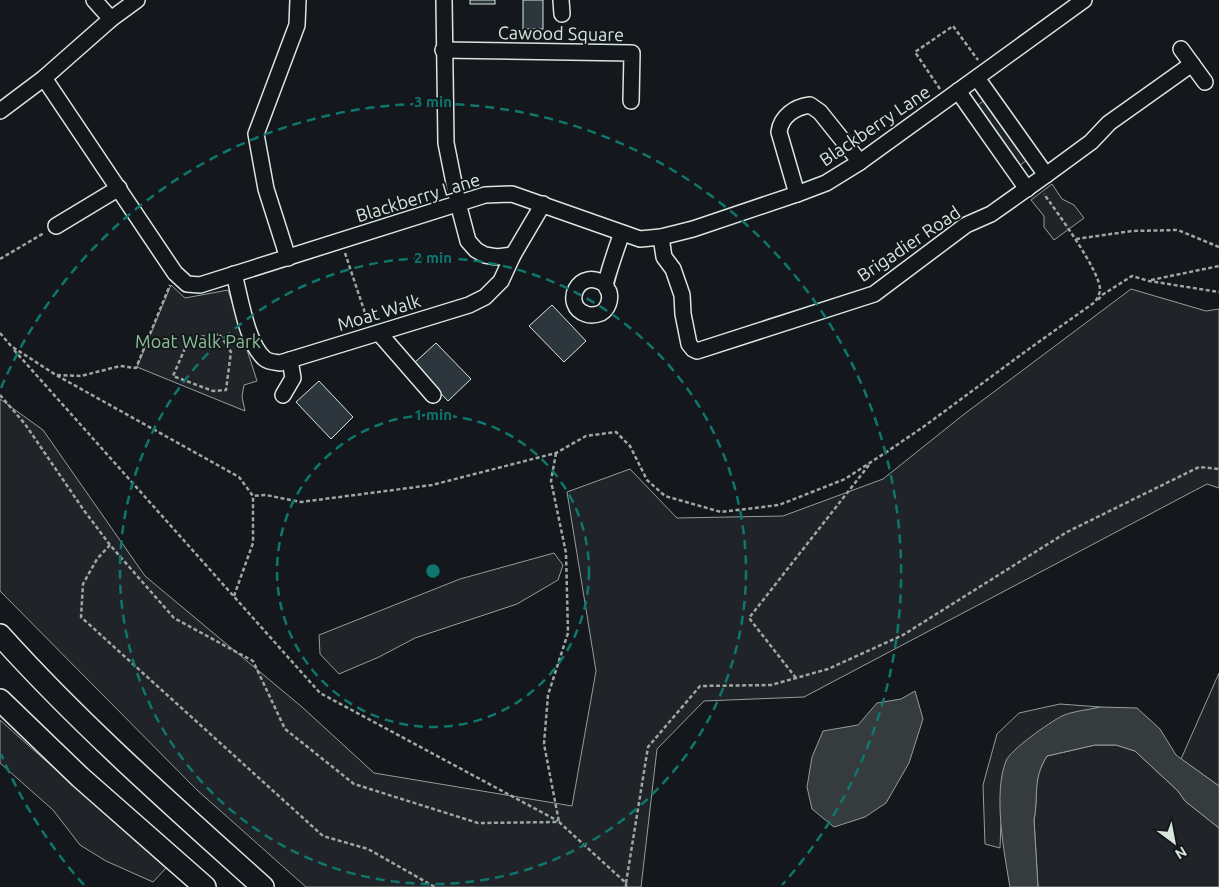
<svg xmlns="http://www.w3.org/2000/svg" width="1219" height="887" font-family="Ubuntu,sans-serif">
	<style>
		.green { fill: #202428; stroke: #939e99 }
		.water { fill: #363b3e; stroke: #939e99 }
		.building { fill: #2c363c; stroke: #d8e6dc }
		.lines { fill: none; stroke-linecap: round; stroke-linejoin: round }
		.minor-casing { stroke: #d8e6dc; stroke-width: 18 }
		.highway-casing { stroke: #d8e6dc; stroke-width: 24 }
		.path { stroke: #9da8a2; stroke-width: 2.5; stroke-dasharray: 4 2.5; stroke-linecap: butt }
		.minor { stroke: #14181c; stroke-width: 15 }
		.highway { stroke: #14181c; stroke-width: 21 }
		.ring { fill: none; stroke: #0f766e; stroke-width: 2.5; stroke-dasharray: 9 6 }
		.labels { text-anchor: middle; stroke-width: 4; stroke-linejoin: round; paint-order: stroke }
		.street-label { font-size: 18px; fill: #d8e6dc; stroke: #14181c }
		.park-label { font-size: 18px; fill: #8ac095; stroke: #14181c }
		.centre { fill: #0f766e; stroke: #14181c; stroke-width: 2.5 }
		.ring-label { font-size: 15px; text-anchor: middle; font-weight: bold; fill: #0f766e; stroke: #14181c; stroke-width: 4; stroke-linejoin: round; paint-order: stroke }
	</style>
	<rect width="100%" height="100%" fill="#14181c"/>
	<g class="green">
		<path d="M985,100L1028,159L1018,167L975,107Z"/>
		<path d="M1052,184L1062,199L1074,205L1084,218L1054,240L1044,227V216L1031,200Z"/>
		<path d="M171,285L185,298L228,290L257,381L244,385L242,397L245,411L137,367Z"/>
		<path d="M1131,289L1206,311L1219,309V488L1207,484L804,697L704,701L657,749L641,887H306L197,790L0,591V399L43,430L145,576L302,707L374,773L572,806L596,671L567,492L630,469L677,518L783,516L883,479L963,415Z"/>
		<path d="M554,553L563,565L558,580L517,604L415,638L379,657L339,674L320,654L319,635L460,579Z"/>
		<path d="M1219,673V786L1181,759Z"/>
		<path d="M1060,704L1100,707L1063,716L1001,823L1000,848L985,844L983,785L997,734L1019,713Z"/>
		<path d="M0,720L166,868L153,882L106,861L80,845L53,810L0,763Z"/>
		<path d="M1095,745H1116L1135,751L1178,791L1185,801L1219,828V887H1038L1034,820C1039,793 1031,782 1047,756Z"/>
	</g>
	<g class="water">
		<path d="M915,691L923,719L909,763L886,803L865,817L834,827L812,809L807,787L812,757L823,731L858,725L877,703L901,699Z"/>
		<path d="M1100,707L1137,708L1160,729L1176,755L1219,786V828L1185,801L1178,791L1135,751L1116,745H1095L1047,756C1032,780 1039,794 1034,820L1038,887H1010C1004,853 993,793 1006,761C1010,750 1050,722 1062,716C1073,711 1088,710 1100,707Z"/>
	</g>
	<g class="building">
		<rect x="470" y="0" width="25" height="4"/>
		<rect x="523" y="0" width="20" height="29"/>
		<path d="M552,305L586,341L564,362L529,326Z"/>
		<path d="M436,343L471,379L448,401L413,364Z"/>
		<path d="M319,381L353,417L331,439L296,402Z"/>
	</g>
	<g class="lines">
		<defs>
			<g id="minor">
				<path d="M94,0L111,19"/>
				<path d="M444,0L446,143L458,203L468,241L476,250L485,255L497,257L513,255"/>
				<path d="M561,0L562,14"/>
				<path d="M1181,49L1205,82"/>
				<path d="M443,50L632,53L631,101"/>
				<path d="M44,78L175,273L187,284L200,285L485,195L512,194L640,239L661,237L693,229L797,194L826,183L860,162L1084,0"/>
				<path d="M977,78L1046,175"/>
				<path d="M958,91L1027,189"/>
				<path d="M0,111L44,78L111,19L137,0"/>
				<path d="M797,194L779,132C781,116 795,107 810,105L820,112L860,162"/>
				<path d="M56,226L119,188"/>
				<path d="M661,237L664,257L673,269L682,295L683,314L689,344L693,349L697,351L874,294L966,225L991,214L1046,175L1091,142L1109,123L1192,64"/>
				<path d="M288,258L266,189L256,134L297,25L298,0"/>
				<path d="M234,274C240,296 247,345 265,359C269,362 275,362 280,363L469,305L485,297L501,281L513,255L543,204"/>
				<path d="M606,285C578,265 561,306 586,314C591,316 596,315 601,313C608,309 611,300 609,292C608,290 606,288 606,285C605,281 619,241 622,233"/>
				<path d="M379,333L433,395"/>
				<path d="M283,395L293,378L290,360"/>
			</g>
			<g id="highway">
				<path d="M0,635C81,725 173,806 263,887"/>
				<path d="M0,700L80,777L205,887"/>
			</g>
		</defs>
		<use href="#minor" class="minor-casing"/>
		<use href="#highway" class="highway-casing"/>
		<g class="path">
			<path d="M940,89L915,52L953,26L978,60"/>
			<path d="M1076,239L1132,231L1178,230L1219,247"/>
			<path d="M345,253L368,322"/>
			<path d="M0,259L44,233"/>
			<path d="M1151,280L1219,266"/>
			<path d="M1098,300L1102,295L1132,276L1149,281L1219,292"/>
			<path d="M0,333L11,346L56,375L239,477L253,496L266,495L301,502L432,485L556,453L586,436L616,432L630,446L647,480L665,496L721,512L779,505L845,479L888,451L926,425L1026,351L1095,302C1097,299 1099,295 1100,291C1102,273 1056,211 1044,194"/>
			<path d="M226,344L231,352L226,390L213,391L173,376L189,339L219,334L226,344L237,341"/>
			<path d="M14,350L320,693L558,821"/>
			<path d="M57,375L81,376L120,366L136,368L170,285"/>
			<path d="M0,395L25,424L83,509L110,545L174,618L253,661L285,729L354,784L478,823L559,822L626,883V887"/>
			<path d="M556,453L551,481L566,553L568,633L548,695L544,744L559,822"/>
			<path d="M110,545L97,559L83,584L81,617L323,836L368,849L435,887"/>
			<path d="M234,596L253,543V496"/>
			<path d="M796,678L749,618L869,465"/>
			<path d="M626,883L648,747L700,686L771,685L828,669L903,635L1067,532L1199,467L1219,469"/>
		</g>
		<use href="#minor" class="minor"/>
		<use href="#highway" class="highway"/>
	</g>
	<g class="ring">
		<circle cx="433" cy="571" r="156"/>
		<circle cx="433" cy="571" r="313"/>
		<path d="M84 885A469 469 0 0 1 1 754M1 388A469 469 0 1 1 782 885"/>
	</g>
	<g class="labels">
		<g class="street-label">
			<text transform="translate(561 34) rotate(1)" y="6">Cawood Square</text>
			<text transform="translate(875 126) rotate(-34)" y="6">Blackberry Lane</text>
			<text transform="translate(418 198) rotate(-17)" y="6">Blackberry Lane</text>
			<text transform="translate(909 244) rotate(-34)" y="6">Brigadier Road</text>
			<text transform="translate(379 313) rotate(-17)" y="6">Moat Walk</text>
		</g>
		<g class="park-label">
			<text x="198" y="348">Moat Walk Park</text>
		</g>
	</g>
	<circle cx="433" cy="571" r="8" class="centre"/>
	<g class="ring-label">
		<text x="433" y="107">3 min</text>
		<text x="433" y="263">2 min</text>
		<text x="433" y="420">1 min</text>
	</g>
	<g transform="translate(1174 842) rotate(148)" stroke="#14181c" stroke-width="4" paint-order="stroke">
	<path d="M0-4L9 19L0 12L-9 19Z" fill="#d8e6dc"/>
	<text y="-8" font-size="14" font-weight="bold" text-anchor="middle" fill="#d8e6dc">N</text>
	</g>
</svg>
